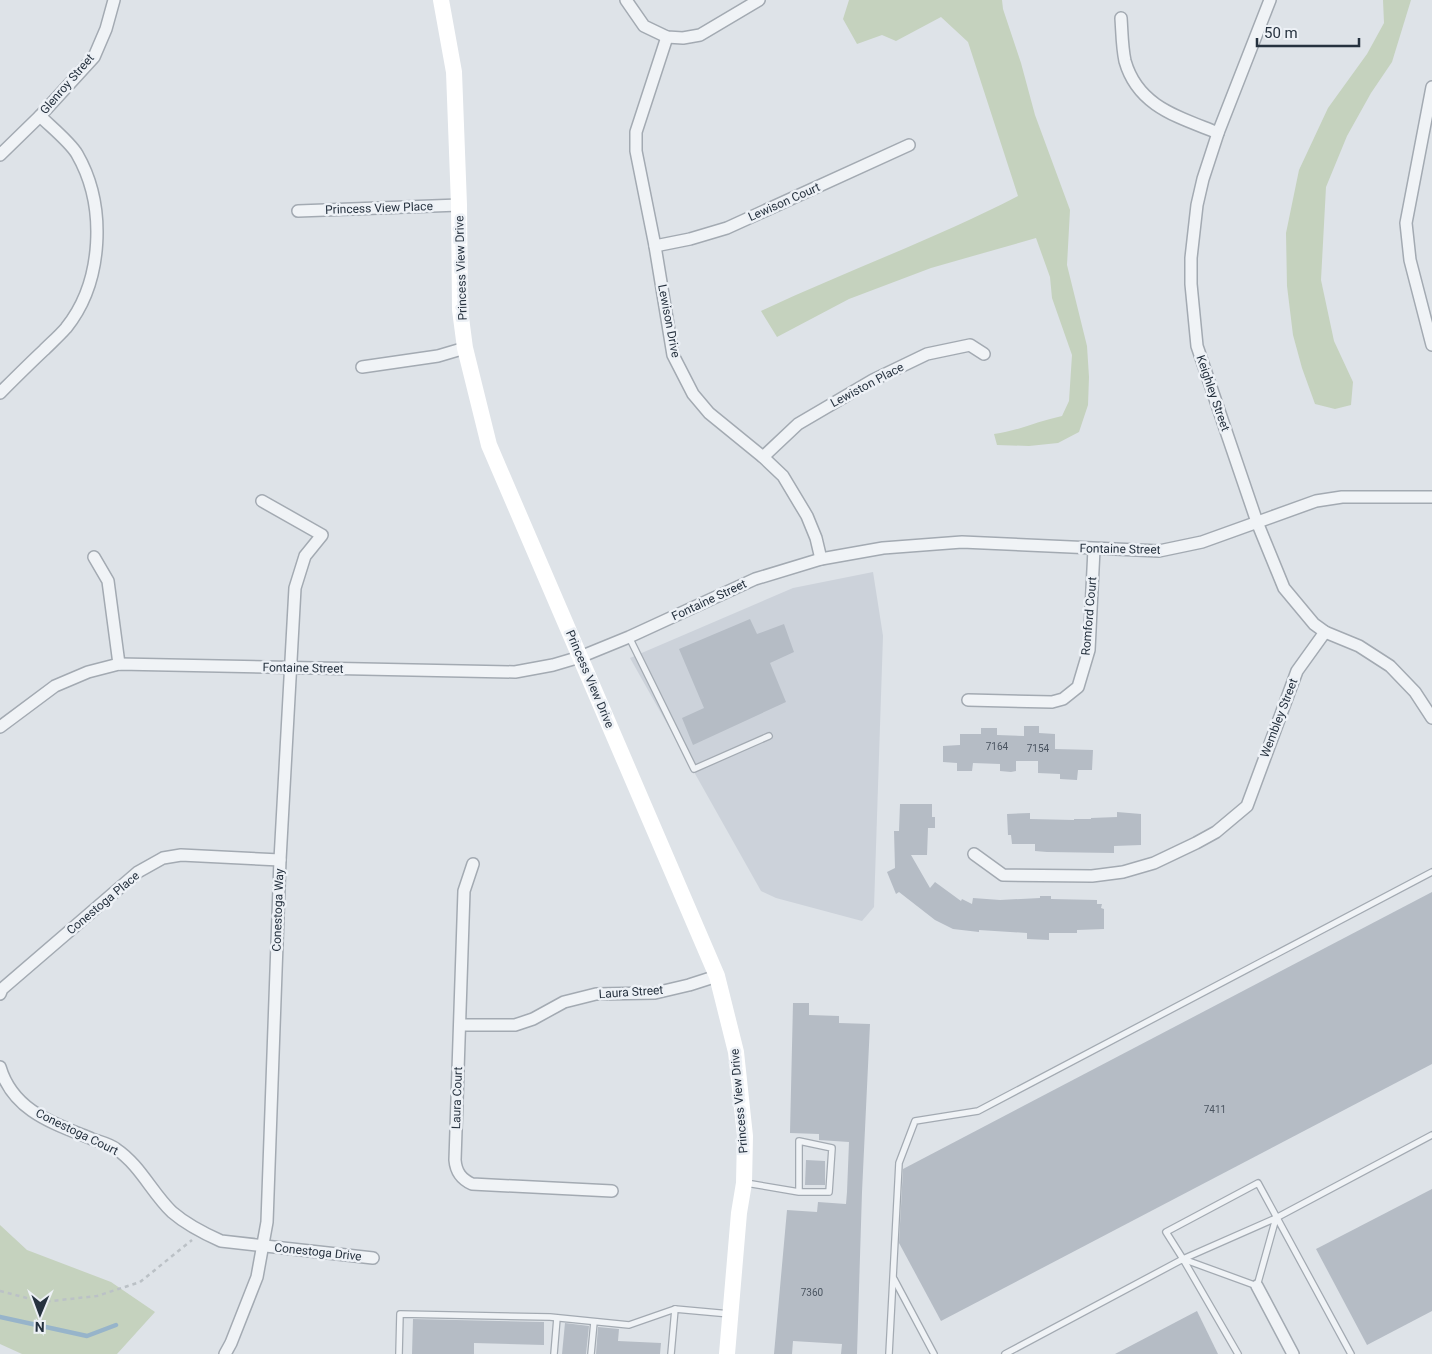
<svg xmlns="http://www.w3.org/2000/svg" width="1432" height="1354" font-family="Roboto,sans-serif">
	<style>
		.built { fill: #ccd2da }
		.green { fill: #c5d2be }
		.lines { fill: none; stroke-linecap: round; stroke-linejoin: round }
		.stream { stroke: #97b4ca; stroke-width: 4.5 }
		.building { fill: #b5bcc5 }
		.lane-casing { stroke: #a3aab2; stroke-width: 8 }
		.street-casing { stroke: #a3aab2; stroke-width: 14 }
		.path { stroke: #bbc1c6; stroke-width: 2.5; stroke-dasharray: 4 4; stroke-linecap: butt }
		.lane { stroke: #f0f3f6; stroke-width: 5.5 }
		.street { stroke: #f0f3f6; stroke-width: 11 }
		.secondary { stroke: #fff; stroke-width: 16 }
		.labels { text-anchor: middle; stroke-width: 5; stroke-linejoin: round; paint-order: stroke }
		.number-label { font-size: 10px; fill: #4a5460 }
		.street-label { font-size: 12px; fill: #26323f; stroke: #edf1f6 }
	</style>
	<rect width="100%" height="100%" fill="#dee3e8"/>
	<path class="built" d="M873,572L883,636L874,907L862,921L776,898L761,891L630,658L793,588Z"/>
	<g class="green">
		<path d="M849,0H1002L1003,9L1021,63L1035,115L1070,210L1067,265L1087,346L1089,377L1088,405L1079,432L1058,443L1029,446L997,445L994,434C1018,431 1038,421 1062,416L1069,401L1072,355L1052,298L1050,277L1036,238L931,268L849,299L777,337L761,311C846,271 935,239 1018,196L968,42L941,17L896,41L882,35L857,44L843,19Z"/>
		<path d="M1383,0H1411L1392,62L1371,93L1347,136L1326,187L1321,280L1334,341L1353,382L1351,405L1335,409L1315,404L1302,368L1293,335L1287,286L1286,233L1299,170L1328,108L1367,54L1384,23Z"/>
		<path d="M0,1225L27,1250L111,1282L155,1312L117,1354H22L0,1344Z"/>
	</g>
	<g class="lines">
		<path class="stream" d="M0,1317L87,1336L116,1325"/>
	</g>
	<g class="building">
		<path d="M750,619L757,634L784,624L794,652L770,663L786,702L693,745L682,718L704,708L679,649Z"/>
		<path d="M1024,726H1039V733L1055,734V749L1093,750L1092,770H1078L1077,780L1060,779V774L1038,773V761H1016V771L1011,772L1000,771V764L973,763L972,771H957V763L943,762V746L960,745V734H981V728H997V735L1024,736Z"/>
		<path d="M900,804H932V817H935V828H928L927,855H911L930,888L935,882L961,901L962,899L972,904L973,898L1000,900L1040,898V896H1051V899L1097,900V904H1102L1101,908L1104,909V929L1077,930V933H1049V940L1027,939V933L979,930V932L953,929L935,920L899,892L896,894L887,872L895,868L894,831H899Z"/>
		<path d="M1117,812L1141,814V845L1114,846V853L1047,852L1035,851V844H1012L1011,835H1008L1007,814L1030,813V819L1074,820V819H1091V818L1117,817Z"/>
		<path d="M1432,892V1064L941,1321L899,1243L903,1169Z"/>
		<path d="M793,1003H809V1015L839,1016V1023L870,1024L862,1192L857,1354H841L842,1344L793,1341L792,1354H774L787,1210L817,1212L818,1202L846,1204L847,1192L849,1142L819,1140V1134L790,1133Z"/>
		<path d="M806,1160L825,1161V1185H805Z"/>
		<path d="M1432,1189V1311L1367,1345L1316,1249Z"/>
		<path d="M1197,1311L1218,1354H1115Z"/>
		<path d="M413,1319L544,1322V1345L474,1343V1354H412Z"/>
		<path d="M565,1323L589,1326L586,1354H562Z"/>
		<path d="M598,1327L619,1329L618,1341L661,1343L660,1354H596Z"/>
	</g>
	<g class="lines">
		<defs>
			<g id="lane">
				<path d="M629,637L694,769L769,736"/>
				<path d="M746,1183L799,1192V1141L832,1148L829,1192H799"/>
				<path d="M1276,1218L1257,1286L1183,1259L1166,1232L1258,1183L1351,1354"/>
				<path d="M1183,1259L1276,1218L1432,1135"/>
				<path d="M894,1279L934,1354"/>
				<path d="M399,1354L400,1314L550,1317L629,1325L675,1309"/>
				<path d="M554,1354L557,1318"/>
				<path d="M591,1354L594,1322"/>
				<path d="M671,1354L675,1309L730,1314"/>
				<path d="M889,1354L899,1163L915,1121L978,1111L1432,872"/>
				<path d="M1005,1354L1183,1259L1238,1354"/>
			</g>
			<g id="street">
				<path d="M626,0L644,26L667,37L683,38L700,35L759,0"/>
				<path d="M1270,0L1218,133L1203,179L1197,205L1191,258V284L1197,346L1257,522L1284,588L1314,624L1325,632L1359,646L1390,666L1415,692L1432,718"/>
				<path d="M1121,18C1122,32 1122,47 1125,61C1138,107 1179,117 1218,133"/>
				<path d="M667,37L636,132V151L655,246L673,355L693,394L709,413L763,457L783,476L807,516L816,538L821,559"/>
				<path d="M1432,87L1406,223L1410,260L1432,345"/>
				<path d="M0,155L40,116L94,57L106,29L114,0"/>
				<path d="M298,211L459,205"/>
				<path d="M655,246L690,239L727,228L909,145"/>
				<path d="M362,367L438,356L465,348"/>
				<path d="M0,393C15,378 29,364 44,350C51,343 59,336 66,328C103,282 107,206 77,154C70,142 50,126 40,116"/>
				<path d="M763,457L798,424L873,380L927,354L970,345L984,354"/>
				<path d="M94,557L108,581L119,664"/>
				<path d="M968,700L1052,702L1063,699L1078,687L1089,650L1094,549"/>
				<path d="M0,727L55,686L88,672L119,664L515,672L553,665L580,657L629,637L755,579L821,559L883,548L962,542L1159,551L1202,542L1316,501L1342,497H1432"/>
				<path d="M974,854L1003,875L1092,876L1123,872L1154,863L1196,843L1216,832L1247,806L1297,671L1325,632"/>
				<path d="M473,864L464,891L455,1160C456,1172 461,1179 472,1184L612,1191"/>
				<path d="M0,994L2,989L138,872L163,858L181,855L280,860"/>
				<path d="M460,1025H515L533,1019L564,1002L596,994L655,993L689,985L717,976"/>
				<path d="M0,1067C13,1111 53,1123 92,1139C100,1142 110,1144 116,1149C140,1165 152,1193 172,1212C187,1225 203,1233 221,1241L373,1258"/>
				<path d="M1257,1286L1293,1354"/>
				<path d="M225,1354L231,1343L257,1277L267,1222L280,860L295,588L305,556L322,535L262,501"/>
			</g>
		</defs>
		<use href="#lane" class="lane-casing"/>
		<use href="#street" class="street-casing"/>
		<path class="path" d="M0,1291L42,1302L97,1296L140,1282L192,1240"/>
		<use href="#lane" class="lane"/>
		<use href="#street" class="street"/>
		<path class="secondary" d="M441,0L454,72L459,205L460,310L465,348L489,445L717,976L736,1052L745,1136L744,1183L739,1213L727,1354"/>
	</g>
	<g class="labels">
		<g class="number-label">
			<text x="997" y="750">7164</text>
			<text x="1038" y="752">7154</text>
			<text x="1215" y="1113">7411</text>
			<text x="812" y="1296">7360</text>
		</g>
		<g class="street-label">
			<text transform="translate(67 84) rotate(-49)" y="4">Glenroy Street</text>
			<text transform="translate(784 202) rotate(-24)" y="4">Lewison Court</text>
			<text transform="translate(379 208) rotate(-2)" y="4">Princess View Place</text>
			<text transform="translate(461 268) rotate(-92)" y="4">Princess View Drive</text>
			<text transform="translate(669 321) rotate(79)" y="4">Lewison Drive</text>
			<text transform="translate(867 385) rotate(-28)" y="4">Lewiston Place</text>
			<text transform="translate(1213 393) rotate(71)" y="4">Keighley Street</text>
			<text transform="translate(1120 549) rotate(1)" y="4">Fontaine Street</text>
			<text transform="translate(709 600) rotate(-25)" y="4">Fontaine Street</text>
			<text transform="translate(1089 616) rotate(-85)" y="4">Romford Court</text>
			<text transform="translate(303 668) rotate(1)" y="4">Fontaine Street</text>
			<text transform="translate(590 679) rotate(67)" y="4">Princess View Drive</text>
			<text transform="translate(1279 718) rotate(-69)" y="4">Wembley Street</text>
			<text transform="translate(103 903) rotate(-40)" y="4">Conestoga Place</text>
			<text transform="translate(278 910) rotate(-88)" y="4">Conestoga Way</text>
			<text transform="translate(631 992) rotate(-4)" y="4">Laura Street</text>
			<text transform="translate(457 1098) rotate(-88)" y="4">Laura Court</text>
			<text transform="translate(739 1101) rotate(-95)" y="4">Princess View Drive</text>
			<text transform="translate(77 1132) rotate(26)" y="4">Conestoga Court</text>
			<text transform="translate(318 1252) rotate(6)" y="4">Conestoga Drive</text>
		</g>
	</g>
	<g transform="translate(40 1314) rotate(181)" stroke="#edf1f6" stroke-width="4" paint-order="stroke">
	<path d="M0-4L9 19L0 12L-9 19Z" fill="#26323f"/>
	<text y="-8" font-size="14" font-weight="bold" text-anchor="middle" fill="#26323f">N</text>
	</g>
	<path d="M1257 38v8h102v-8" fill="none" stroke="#26323f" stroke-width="2.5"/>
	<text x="1264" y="38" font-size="15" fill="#26323f" stroke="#edf1f6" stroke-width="4" paint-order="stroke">50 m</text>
</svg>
